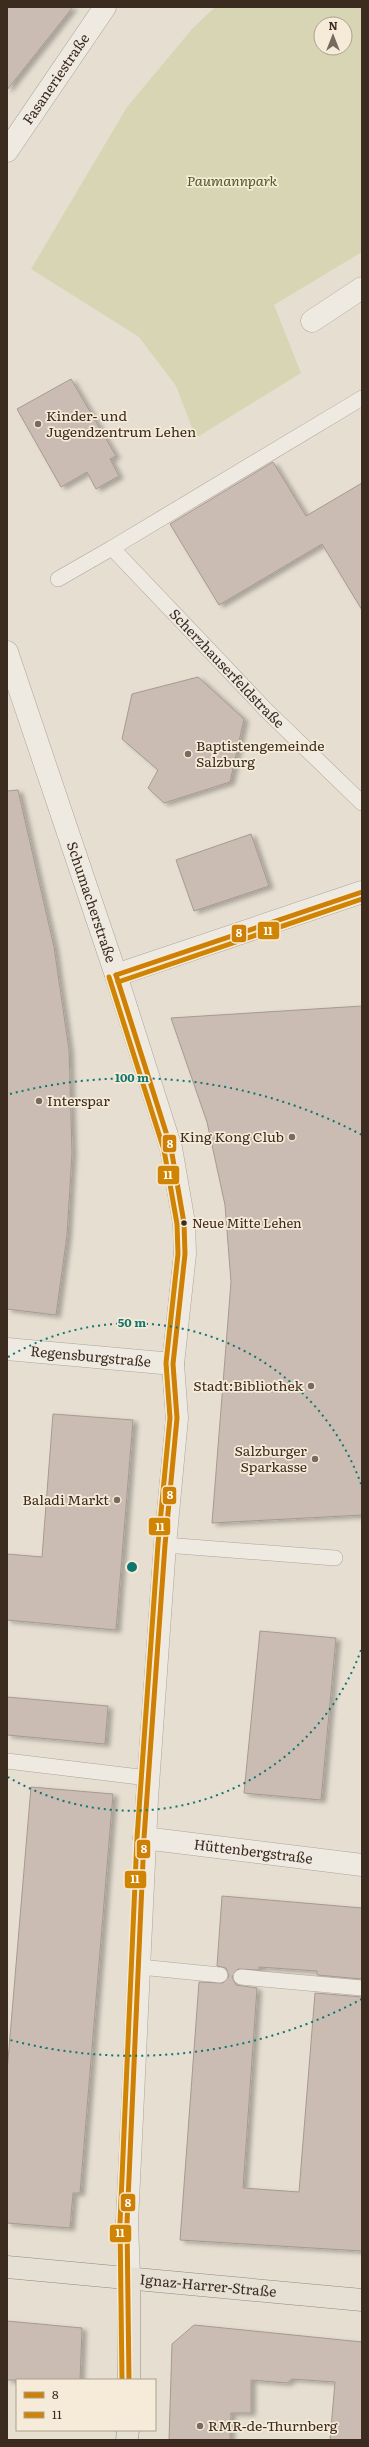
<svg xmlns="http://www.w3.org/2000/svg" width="369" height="2447" font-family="Literata,serif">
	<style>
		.green { fill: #d8d5b4; fill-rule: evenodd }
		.building { fill: #cabcb2; stroke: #a79a90; filter: url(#shadow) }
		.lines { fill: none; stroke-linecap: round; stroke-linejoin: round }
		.service-casing { stroke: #aca499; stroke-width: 16 }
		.minor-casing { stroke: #aca499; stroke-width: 23 }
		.primary-casing { stroke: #928980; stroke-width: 23 }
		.service { stroke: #eeeae2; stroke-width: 15 }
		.minor { stroke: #eeeae2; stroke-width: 22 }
		.primary { stroke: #e6dfd4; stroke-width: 22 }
		.bus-1-casing { stroke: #f6ebd8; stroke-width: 8 }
		.bus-2-casing { stroke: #f6ebd8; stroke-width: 8 }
		.bus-1 { stroke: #ce7f06; stroke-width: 5 }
		.bus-2 { stroke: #d08403; stroke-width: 5 }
		.ring { fill: none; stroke: #0f766e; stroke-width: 2; stroke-dasharray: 2 4 }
		.poi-dot { fill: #786a5e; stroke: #f6ebd8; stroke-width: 1.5 }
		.bus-dot { fill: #3c2c20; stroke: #f6ebd8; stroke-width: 1.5 }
		.labels { text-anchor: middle; stroke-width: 3.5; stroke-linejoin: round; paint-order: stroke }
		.bus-label { font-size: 13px; fill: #3c2c20; stroke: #f6ebd8; text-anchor: start }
		.street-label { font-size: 14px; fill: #3c2c20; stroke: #f6ebd8 }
		.park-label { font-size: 14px; font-style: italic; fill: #505927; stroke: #f6ebd8 }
		.poi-label { font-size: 14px; fill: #3c2c20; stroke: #f6ebd8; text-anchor: start }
		.centre { fill: #0f766e; stroke: #f6ebd8; stroke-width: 2 }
		.ring-label { font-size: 12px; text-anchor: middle; font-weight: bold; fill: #0f766e; stroke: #f6ebd8; stroke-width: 3.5; stroke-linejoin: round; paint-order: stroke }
		.line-badge { stroke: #f6ebd8; stroke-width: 1.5 }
		.badge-label { font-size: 11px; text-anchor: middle; font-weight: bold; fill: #fff }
	</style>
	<defs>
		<filter id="shadow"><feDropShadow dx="4.5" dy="2.5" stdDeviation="2" flood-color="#0004"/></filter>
	</defs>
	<rect width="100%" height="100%" fill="#e6ded1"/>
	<path class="green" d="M215,7H362V252L274,305L301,373L196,438L176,386L139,337L31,269L127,107L192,29ZM321,24H345V48H321Z"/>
	<g class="building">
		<path d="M7,7H73L7,90Z"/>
		<path d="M71,379L116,456L110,459L119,476L96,489L87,472L61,487L17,409Z"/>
		<path d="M273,462L306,516L362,483V610L322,544L219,605L170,524Z"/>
		<path d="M198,677L244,719L230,782L164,803L148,788L158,770L122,739L132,694Z"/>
		<path d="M18,790L54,947L69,1050L72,1153L67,1235L56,1315L7,1309V791Z"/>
		<path d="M251,834L269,886L194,911L176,860Z"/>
		<path d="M362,1006V1515L212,1523L231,1282L225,1205L207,1122L171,1018Z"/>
		<path d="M53,1414L133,1420L116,1630L7,1620V1554L42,1557Z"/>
		<path d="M260,1631L336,1638L321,1800L244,1793Z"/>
		<path d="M7,1697L108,1706L105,1744L7,1735Z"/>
		<path d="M31,1787L113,1794L80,2193H73L70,2228L7,2223V2072Z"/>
		<path d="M222,1896L362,1908V1979L317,1975V1971L259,1967V1970L238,1969L232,1977L236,1985L257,1988L243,2188L299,2192L315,1993L362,1997V2251L180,2240L199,1982L223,1983L229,1976L226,1968L217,1966Z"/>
		<path d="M7,2321L82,2328L80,2380H7Z"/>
		<path d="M194,2325L362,2342V2440H330L335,2382L292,2379L287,2383L251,2380V2413H231L230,2440H169L172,2344Z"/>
	</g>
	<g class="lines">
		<defs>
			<g id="service">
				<path id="s1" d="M362,398L112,548L266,710L362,803"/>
				<path d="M58,579L112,548"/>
				<path d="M165,1545L335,1558"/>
				<path d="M7,1761L148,1778"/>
				<path d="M140,1967L220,1975"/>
				<path d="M241,1977L362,1988"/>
			</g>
			<g id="minor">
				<path id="s2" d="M7,151L105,7"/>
				<path d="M312,321L362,288"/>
				<path id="s3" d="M7,652L116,975L171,1148L184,1223L185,1254L173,1364L177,1418L165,1545L147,1799L127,2223L129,2278"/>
				<path d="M116,975L362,892"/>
				<path id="s4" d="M7,1349L173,1364"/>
				<path id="s5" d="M144,1838L362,1865"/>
			</g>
			<g id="primary">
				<path id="s6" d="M7,2267L362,2300"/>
				<path d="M129,2278V2380"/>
				<path d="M127,2440L128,2430"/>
			</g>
		</defs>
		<use href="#service" class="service-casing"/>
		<use href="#minor" class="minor-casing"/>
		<use href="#primary" class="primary-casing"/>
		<use href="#service" class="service"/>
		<use href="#minor" class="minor"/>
		<use href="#primary" class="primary"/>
		<defs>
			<g id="bus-1">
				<path d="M116,975L171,1148L184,1223L185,1254L173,1364L177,1418L165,1545L144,1838L127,2223L129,2380"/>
				<path d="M116,975L362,892"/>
			</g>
			<g id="bus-2">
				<path d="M109,977L164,1150L177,1224L178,1254L166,1363L170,1418L158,1544L137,1838L120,2223L122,2380"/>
				<path d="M118,982L362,899"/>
			</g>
		</defs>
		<use href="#bus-1" class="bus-1-casing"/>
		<use href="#bus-2" class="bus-2-casing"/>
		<use href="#bus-1" class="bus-1"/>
		<use href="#bus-2" class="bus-2"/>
	</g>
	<g class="ring">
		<path d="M361 1650A244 244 0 0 1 8 1777M8 1357A244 244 0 0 1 361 1484"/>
		<path d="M362 1999A489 489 0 0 1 10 2040M10 1094A489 489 0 0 1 362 1135"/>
	</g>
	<g class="poi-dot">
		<circle cx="38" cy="424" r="4"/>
		<circle cx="188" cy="754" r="4"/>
		<circle cx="39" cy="1101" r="4"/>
		<circle cx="292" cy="1137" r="4"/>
		<circle cx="311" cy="1386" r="4"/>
		<circle cx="315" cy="1459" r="4"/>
		<circle cx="117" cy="1500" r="4"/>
		<circle cx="200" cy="2426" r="4"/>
	</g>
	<circle class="bus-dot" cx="184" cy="1223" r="3.5"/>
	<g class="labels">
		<g class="bus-label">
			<text x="192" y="1228">Neue Mitte Lehen</text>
		</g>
		<g class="street-label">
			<text dy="5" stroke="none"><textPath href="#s2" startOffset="87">Fasaneriestraße</textPath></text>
			<text dy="5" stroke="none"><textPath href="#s1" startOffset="458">Scherzhauserfeldstraße</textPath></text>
			<text dy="5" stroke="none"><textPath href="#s3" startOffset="264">Schumacherstraße</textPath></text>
			<text dy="5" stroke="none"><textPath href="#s4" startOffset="84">Regensburgstraße</textPath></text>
			<text dy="5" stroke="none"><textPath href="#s5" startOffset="110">Hüttenbergstraße</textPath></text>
			<text dy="5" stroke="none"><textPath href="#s6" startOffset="202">Ignaz-Harrer-Straße</textPath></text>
		</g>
		<g class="park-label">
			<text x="232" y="186">Paumannpark</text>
		</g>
		<g class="poi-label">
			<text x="46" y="421">Kinder- und<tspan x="46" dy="16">Jugendzentrum Lehen</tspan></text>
			<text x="196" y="751">Baptistengemeinde<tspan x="196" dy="16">Salzburg</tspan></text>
			<text x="47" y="1106">Interspar</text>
			<text x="284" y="1142" text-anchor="end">King Kong Club</text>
			<text x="303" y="1391" text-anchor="end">Stadt:Bibliothek</text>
			<text x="307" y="1456" text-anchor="end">Salzburger<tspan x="307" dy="16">Sparkasse</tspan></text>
			<text x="109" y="1505" text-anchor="end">Baladi Markt</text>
			<text x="208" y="2431">RMR-de-Thurnberg</text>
		</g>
	</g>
	<circle cx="132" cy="1567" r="6" class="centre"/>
	<g class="ring-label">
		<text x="132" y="1082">100 m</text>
		<text x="132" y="1327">50 m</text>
	</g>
	<g class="line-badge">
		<rect x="257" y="921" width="23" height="19" rx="4" fill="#d08403"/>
		<rect x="231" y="924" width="16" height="19" rx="4" fill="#ce7f06"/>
		<rect x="162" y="1134" width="15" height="19" rx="4" fill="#ce7f06"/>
		<rect x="157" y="1165" width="23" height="20" rx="4" fill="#d08403"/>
		<rect x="162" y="1486" width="15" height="19" rx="4" fill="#ce7f06"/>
		<rect x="148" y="1517" width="23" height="19" rx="4" fill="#d08403"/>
		<rect x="136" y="1839" width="15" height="20" rx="4" fill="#ce7f06"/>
		<rect x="124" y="1870" width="23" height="19" rx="4" fill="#d08403"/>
		<rect x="120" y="2193" width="16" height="19" rx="4" fill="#ce7f06"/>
		<rect x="109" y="2224" width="23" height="19" rx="4" fill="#d08403"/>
	</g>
	<g class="badge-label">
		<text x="268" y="935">11</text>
		<text x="239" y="937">8</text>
		<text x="170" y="1148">8</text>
		<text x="168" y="1179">11</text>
		<text x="170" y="1499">8</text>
		<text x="160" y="1531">11</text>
		<text x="144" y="1853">8</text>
		<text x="135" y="1883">11</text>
		<text x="128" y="2207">8</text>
		<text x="120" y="2237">11</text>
	</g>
	<rect width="369" height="2447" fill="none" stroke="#3c2c20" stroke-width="16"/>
	<rect x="16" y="2379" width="140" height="52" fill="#f6ebd8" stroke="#ac9f8e"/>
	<rect x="24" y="2392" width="20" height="6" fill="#ce7f06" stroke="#ac9f8e"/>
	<text x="52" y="2399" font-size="12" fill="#3c2c20">8</text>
	<rect x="24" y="2412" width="20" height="6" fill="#d08403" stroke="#ac9f8e"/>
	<text x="52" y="2419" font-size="12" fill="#3c2c20">11</text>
	<g transform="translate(333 36)"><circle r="19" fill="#f6ebd8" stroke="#ac9f8e"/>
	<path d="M0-3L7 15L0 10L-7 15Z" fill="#786a5e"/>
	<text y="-6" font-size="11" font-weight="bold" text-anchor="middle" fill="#3c2c20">N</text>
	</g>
</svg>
